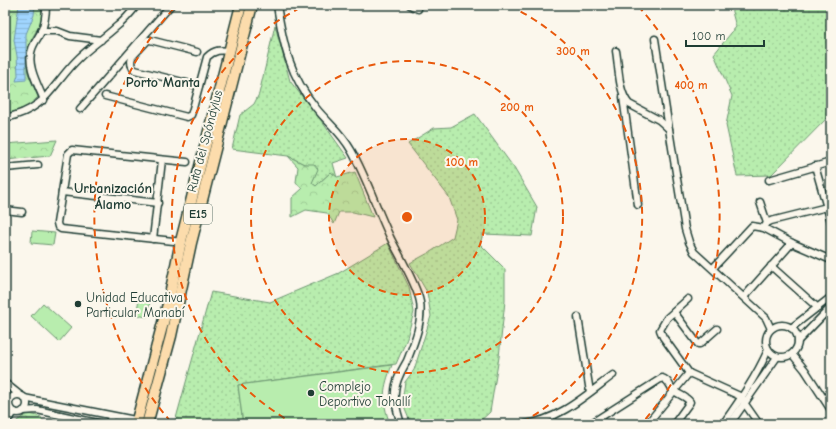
<svg xmlns="http://www.w3.org/2000/svg" width="836" height="429" font-family="'Comic Neue',sans-serif">
	<style>
		.grass { fill: url(#grass-dots); stroke: #6c9571 }
		.forest { fill: url(#forest-crowns); stroke: #6c9571 }
		.pitch { fill: #b8edae; stroke: #6c9571 }
		.water { fill: url(#water-rules); stroke: #6c98ad }
		.lines { fill: none; stroke-linecap: round; stroke-linejoin: round }
		.minor-casing { stroke: #1f3d34; stroke-width: 9 }
		.trunk-casing { stroke: #1f3d34; stroke-width: 13 }
		.minor { stroke: #fbf7ec; stroke-width: 6 }
		.trunk { stroke: #fcdcac; stroke-width: 10 }
		.ring { fill: none; stroke: #e8590c; stroke-width: 2; stroke-dasharray: 7 5 }
		.poi-dot { fill: #1f3d34; stroke: #fbf7ec; stroke-width: 1.5 }
		.labels { text-anchor: middle; stroke-width: 4; stroke-linejoin: round; paint-order: stroke }
		.shield { fill: #fbf7ec; stroke: #61756b; stroke-width: 1 }
		.shield-label { font-size: 12px; font-weight: bold; fill: #1f3d34 }
		.street-label { font-size: 13px; fill: #1f3d34; stroke: #fbf7ec }
		.poi-label { font-size: 13px; fill: #1f3d34; stroke: #fbf7ec; text-anchor: start }
		.neighbourhood-label { font-size: 14px; font-weight: bold; fill: #1f3d34; stroke: #fbf7ec }
		.centre { fill: #e8590c; stroke: #fbf7ec; stroke-width: 2 }
		.ring-label { font-size: 12px; text-anchor: middle; font-weight: bold; fill: #e8590c; stroke: #fbf7ec; stroke-width: 4; stroke-linejoin: round; paint-order: stroke }
	</style>
	<defs>
		<pattern id="grass-dots" width="8" height="8" patternUnits="userSpaceOnUse"><rect width="8" height="8" fill="#b8edae"/><path d="M2 2h.1M6 6h.1" fill="none" stroke="#9ecc96" stroke-width="1.8" stroke-linecap="round"/></pattern>
		<pattern id="forest-crowns" width="20" height="18" patternUnits="userSpaceOnUse"><rect width="20" height="18" fill="#b8edae"/><path d="M2 6a3 3 0 1 1 6 0M12 15a3 3 0 1 1 6 0" fill="none" stroke="#9ecc96"/></pattern>
		<pattern id="water-rules" width="6" height="5" patternUnits="userSpaceOnUse"><rect width="6" height="5" fill="#a0d5fe"/><path d="M0 2.5h6" fill="none" stroke="#89b8da"/></pattern>
	</defs>
	<rect width="100%" height="100%" fill="#fbf7ec"/>
	<filter id="ink" filterUnits="userSpaceOnUse"><feTurbulence type="fractalNoise" baseFrequency=".025" numOctaves="2"/><feDisplacementMap in="SourceGraphic" scale="8" xChannelSelector="R" yChannelSelector="G"/><feConvolveMatrix kernelMatrix="1 2 1 2 8 2 1 2 1" color-interpolation-filters="sRGB"/></filter>
	<g filter="url(#ink)">
		<g class="grass">
			<path d="M742,5H831V114L771,175L737,176L726,125L732,96L714,54L736,27L731,8Z"/>
			<path d="M275,25L290,81L323,123L348,158L333,163L337,178L331,172L316,186L312,183L314,165L304,164L288,156L232,149L240,115L254,104L259,94Z"/>
			<path d="M475,114L514,168L537,207L532,236L483,234L480,244L505,269V301L499,357L490,412L478,423L473,424H411L404,407L403,395L405,382L414,370L431,316L427,292L410,263L432,251L453,237L457,220L449,197L408,144L434,128L451,127Z"/>
			<path d="M388,243L409,287L414,312L406,341L396,364L238,385L243,424H176L175,422L211,292L270,302L339,273Z"/>
		</g>
		<g class="forest">
			<path d="M5,5H41L42,14L40,24L28,46L26,53L28,73L38,97C29,107 17,111 5,114C5,94 13,69 5,49Z"/>
			<path d="M57,140L50,156L5,160V144Z"/>
			<path d="M288,156L304,164H314L318,169L312,183L316,186L331,172L337,177L355,172L373,217L353,212H339L334,224L327,213L306,210L292,217V198L302,189L296,182L298,167Z"/>
			<path d="M30,414L41,417L43,424H13L25,415Z"/>
		</g>
		<g class="pitch">
			<path d="M32,231L55,233L53,245L31,243Z"/>
			<path d="M140,294L151,297L147,317L136,315Z"/>
			<path d="M43,303L71,328L59,342L31,316Z"/>
			<path d="M392,365C383,389 381,399 390,424H243L238,385Z"/>
		</g>
		<path class="water" d="M19,5H35L34,15L26,34V80L16,81L18,75L17,56L14,40Z"/>
		<g class="lines">
			<defs>
				<g id="minor">
					<path d="M277,5C283,45 290,76 316,108C328,123 341,132 351,150C367,178 377,210 391,239C399,255 417,285 420,302C423,322 414,343 407,361C402,370 395,381 395,392C394,403 398,414 401,424"/>
					<path d="M410,5L418,9"/>
					<path d="M41,31H57L70,36L101,40"/>
					<path d="M655,39L669,129"/>
					<path d="M616,51C619,68 618,91 629,104L659,120L669,129L685,229L689,242L694,252L766,318L771,329"/>
					<path d="M197,52L150,40H148L132,57C130,63 131,67 135,70L199,86"/>
					<path d="M105,96L187,117L191,115L192,112L207,57C215,49 221,50 231,51"/>
					<path d="M623,97L638,205"/>
					<path d="M44,100C38,85 26,65 32,49C34,43 38,38 41,32C45,23 46,15 46,5"/>
					<path d="M80,109L171,5"/>
					<path d="M5,118C48,109 51,85 79,58C90,47 104,38 116,27C124,21 131,13 137,5"/>
					<path d="M815,166L831,222"/>
					<path d="M5,168L38,165"/>
					<path d="M769,180L831,162"/>
					<path d="M62,192L158,203"/>
					<path d="M760,202L767,223"/>
					<path d="M5,210L22,212"/>
					<path d="M764,228L767,223L771,221L827,207"/>
					<path d="M153,239L162,160"/>
					<path d="M183,242L61,229L58,227L57,223L68,154L72,150L187,162"/>
					<path d="M771,266L818,308"/>
					<path d="M713,268L752,226L764,228L792,243L831,260"/>
					<path d="M744,297L792,243"/>
					<path d="M688,299L667,318L660,330L663,337L689,373"/>
					<path d="M674,312L698,344H700L717,329"/>
					<path d="M578,317L590,392"/>
					<circle cx="782" cy="341" r="16"/>
					<path d="M791,328L831,297"/>
					<path d="M798,341L831,307"/>
					<path d="M792,354L805,370L831,410"/>
					<path d="M5,383L20,395"/>
					<circle cx="18" cy="404" r="9"/>
					<path d="M24,398L140,421"/>
					<path d="M23,411L37,410L102,424"/>
					<path d="M5,422L15,412"/>
					<path d="M109,424L111,416"/>
					<path d="M525,424C559,420 586,395 613,375"/>
					<path d="M590,424L662,378C669,380 669,385 673,390C678,395 686,396 690,402L674,424"/>
					<path d="M647,424L689,373L742,397L745,404L759,424"/>
					<path d="M723,424C740,400 756,377 768,350"/>
					<path d="M730,424L777,357"/>
				</g>
				<g id="trunk">
					<path d="M136,424L168,304L181,241L241,5"/>
					<path d="M147,424L171,336L191,243L252,5"/>
				</g>
			</defs>
			<use href="#minor" class="minor-casing"/>
			<use href="#trunk" class="trunk-casing"/>
			<use href="#minor" class="minor"/>
			<use href="#trunk" class="trunk"/>
		</g>
	</g>
	<circle cx="407" cy="217" r="78" fill="#e8590c" fill-opacity=".12"/>
	<g class="ring">
		<circle cx="407" cy="217" r="78"/>
		<circle cx="407" cy="217" r="156"/>
		<path d="M295 424A235 235 0 0 1 304 6M510 6A235 235 0 0 1 519 424"/>
		<path d="M171 422A313 313 0 0 1 176 6M638 6A313 313 0 0 1 643 422"/>
	</g>
	<g class="poi-dot">
		<circle cx="78" cy="304" r="4"/>
		<circle cx="311" cy="393" r="4"/>
	</g>
	<g class="labels">
		<rect class="shield" x="184" y="204" width="28" height="20" rx="3"/>
		<g class="shield-label">
			<text x="198" y="218">E15</text>
		</g>
		<g class="street-label">
			<text transform="translate(204 141) rotate(-75)" y="5">Ruta del Spóndylus</text>
		</g>
		<g class="poi-label">
			<text x="86" y="302">Unidad Educativa<tspan x="86" dy="15">Particular Manabí</tspan></text>
			<text x="319" y="391">Complejo<tspan x="319" dy="15">Deportivo Tohallí</tspan></text>
		</g>
		<g class="neighbourhood-label">
			<text x="163" y="87">Porto Manta</text>
			<text x="113" y="193">Urbanización<tspan x="113" dy="16">Álamo</tspan></text>
		</g>
	</g>
	<circle cx="407" cy="217" r="6" class="centre"/>
	<g class="ring-label">
		<text x="573" y="55">300 m</text>
		<text x="691" y="89">400 m</text>
		<text x="517" y="111">200 m</text>
		<text x="462" y="166">100 m</text>
	</g>
	<rect width="836" height="429" fill="none" stroke="#fbf7ec" stroke-width="20"/>
	<rect x="10" y="10" width="816" height="409" fill="none" stroke="#1f3d34" stroke-width="1.5" filter="url(#ink)"/>
	<path d="M686 40v6h78v-6" fill="none" stroke="#1f3d34" stroke-width="2"/>
	<text x="692" y="40" font-size="12" fill="#1f3d34" stroke="#fbf7ec" stroke-width="3" paint-order="stroke">100 m</text>
</svg>
